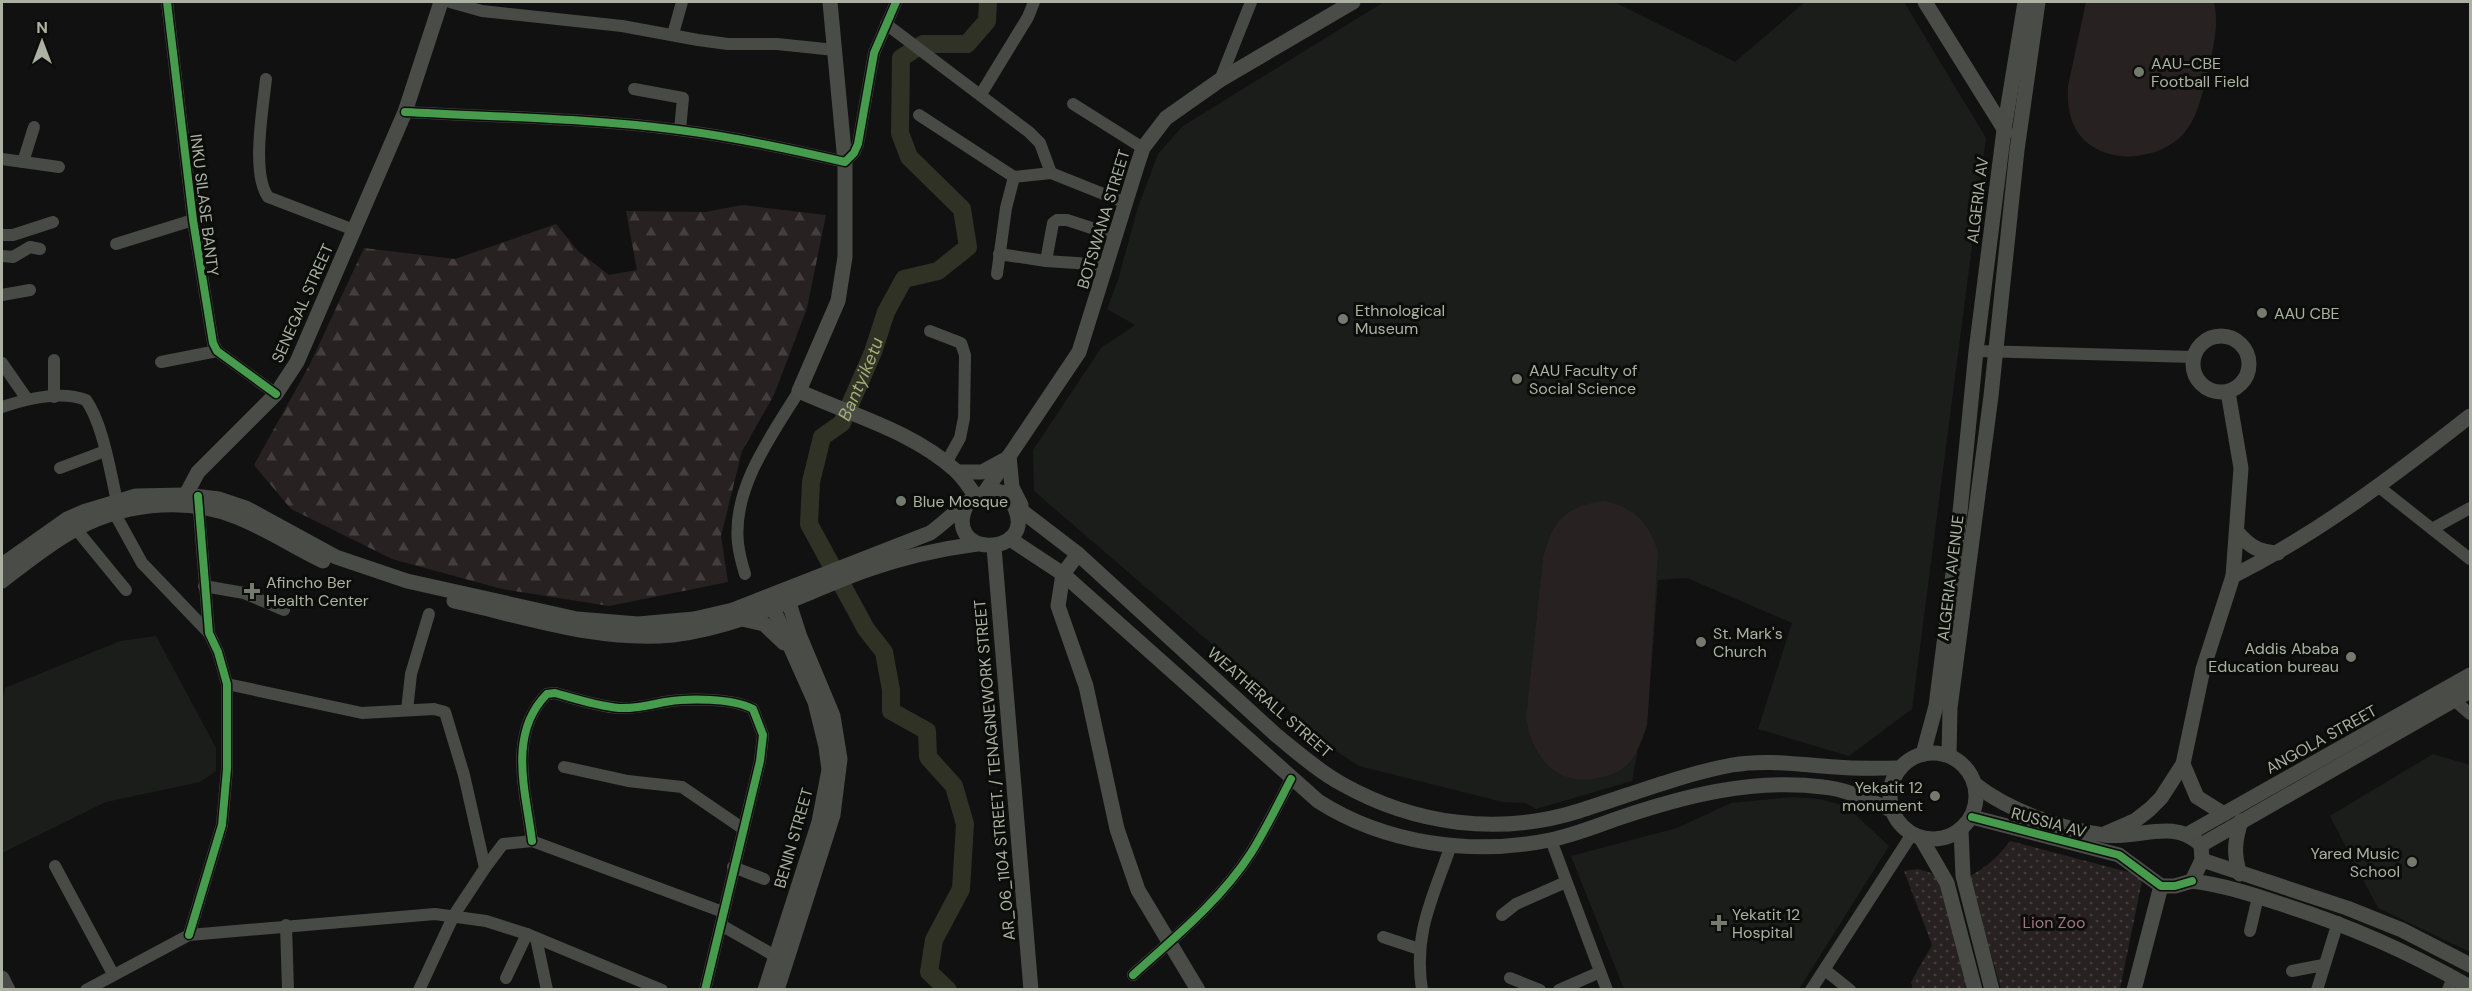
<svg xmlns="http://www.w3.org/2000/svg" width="2472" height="991" font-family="'DM Sans',sans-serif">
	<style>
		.built { fill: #1b1d1b }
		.green { fill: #282121 }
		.forest { fill: url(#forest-firs) }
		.park { fill: url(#park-dots) }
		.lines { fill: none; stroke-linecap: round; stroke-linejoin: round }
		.river { stroke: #303225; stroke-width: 18 }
		.minor { stroke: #484a45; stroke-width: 12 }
		.major { stroke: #4a4c47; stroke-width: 15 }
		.cycleway-casing { stroke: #0c0d0b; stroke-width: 11 }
		.cycleway { stroke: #469c4c; stroke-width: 8 }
		.poi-dot { fill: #757a6f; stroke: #0c0d0b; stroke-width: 2 }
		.labels { text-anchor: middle; stroke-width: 6; stroke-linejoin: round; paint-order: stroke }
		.poi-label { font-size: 16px; fill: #abb2a1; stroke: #0c0d0b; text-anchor: start }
		.street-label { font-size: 16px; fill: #abb2a1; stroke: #0c0d0b }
		.park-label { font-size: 16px; fill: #9e7880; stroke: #0c0d0b }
		.water-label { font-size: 18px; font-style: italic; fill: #a4ae77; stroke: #0c0d0b }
	</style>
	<defs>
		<pattern id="forest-firs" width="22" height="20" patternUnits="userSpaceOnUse" patternTransform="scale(1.5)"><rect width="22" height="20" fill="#282121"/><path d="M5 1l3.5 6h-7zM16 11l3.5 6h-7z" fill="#443f3e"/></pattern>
		<pattern id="park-dots" width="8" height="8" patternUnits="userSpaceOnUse" patternTransform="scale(1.5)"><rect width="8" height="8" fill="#282121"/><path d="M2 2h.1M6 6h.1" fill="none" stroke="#443f3e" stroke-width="1.8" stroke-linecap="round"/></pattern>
	</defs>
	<rect width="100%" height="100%" fill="#111"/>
	<g class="built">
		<path d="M1384,2H1614L1735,62L1805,2H1904L1986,138L1912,709L1849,756L1758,729L1792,623L1687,578L1658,580L1647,725L1638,749L1632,781L1536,809L1525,803L1503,802L1359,766L1336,751L1034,491L1033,450L1101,348L1135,325L1107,309L1118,280L1138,207L1158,154L1183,126Z"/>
		<path d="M156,636L216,748V771L200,782L106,802L2,853V704L5,688L120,641Z"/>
		<path d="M2433,754L2470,765V952L2378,908L2330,816Z"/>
		<path d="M1792,797L1819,799L1846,806L1889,846L1799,989H1624L1571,856L1677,828L1731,803Z"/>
	</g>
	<g class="green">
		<path d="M2086,2H2214C2219,24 2214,47 2208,69C2202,94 2198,122 2178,139C2151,162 2101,164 2079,134C2069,121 2067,102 2068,86Z"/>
		<path d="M1605,501C1635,508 1649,523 1658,552L1647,725C1642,740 1636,759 1622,769C1614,775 1602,777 1592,779C1552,784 1532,753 1526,718L1543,559C1552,521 1566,505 1605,501Z"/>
	</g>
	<path class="forest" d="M742,205L826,215L807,308L774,395L742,451L721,536L728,582L609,606L502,589L392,559L291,509L254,465L310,364L364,248L455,259L556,224L578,251L609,275L637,270L626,211L705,212Z"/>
	<g class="park">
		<path d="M2010,841L2143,876L2120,989H2001L1968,877C1987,867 1998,857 2010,841Z"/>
		<path d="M1918,869L1937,875L1969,989H1913L1911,982L1932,945L1904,871Z"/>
	</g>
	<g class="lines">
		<path class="river" id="s1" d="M948,990L929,972L934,940L961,889L965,824L954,786L928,757L927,731L891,711V690L884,652L866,629L809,524L811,482L822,437L842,423L873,352L886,312L904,279L938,271L968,247L962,209L909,157L900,133L901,58L923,44H967L987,21L988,2"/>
		<g class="minor">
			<path d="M167,2L193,220L213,343L217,351L276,394"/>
			<path d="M450,2L482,11L622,26L698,40L728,44H777L835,50"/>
			<path d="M886,24L1029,132L1040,143L1051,173"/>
			<path d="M673,34L682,2"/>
			<path d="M266,79C263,108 251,173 268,197L354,230"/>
			<path d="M1220,80L1251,2"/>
			<path d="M634,89L683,98L680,130"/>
			<path d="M981,94L1028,17L1034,2"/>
			<path d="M1073,104L1143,148"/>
			<path d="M405,112C496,117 588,118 679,130C735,137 790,149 845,162L854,153L858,144L874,53L896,2"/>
			<path d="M919,115L1014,177L1051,173L1126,203"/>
			<path d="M2,159L59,167"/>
			<path d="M23,162L34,127"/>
			<path d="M2,235H13L53,222"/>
			<path d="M116,244L193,220"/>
			<path d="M999,254L1046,261"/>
			<path d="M2,256L13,257L30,247L40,249"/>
			<path d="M1106,265L1046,261L1053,223L1057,220H1067L1116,236"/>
			<path d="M997,274L1006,208L1014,177"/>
			<path d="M2,295L30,290"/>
			<path d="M930,331L961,343L965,355L964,418L960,438L946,463"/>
			<path d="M1976,351L2193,357"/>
			<path d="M54,360V397"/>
			<path d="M161,362L217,351"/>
			<path d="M2,363L27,399"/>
			<path d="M2,407C26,399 61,390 86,400C103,424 110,471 117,501"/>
			<path d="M60,468L105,451"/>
			<path d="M2379,487L2470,559"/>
			<path d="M115,514L142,563L209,633"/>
			<path d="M76,529L126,590"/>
			<path d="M2432,529L2470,508"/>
			<path d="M745,574C742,564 739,553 738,543C732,488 772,435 799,391"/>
			<path d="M204,586L244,593L284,610"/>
			<path d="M227,684L362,713L434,709L445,712L464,775L485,868L454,915L419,990"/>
			<path d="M2454,700L2470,714"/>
			<path d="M407,710L411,674L429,614"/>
			<path d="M564,767L628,781L682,787L742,828"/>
			<path d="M1551,840L1607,990"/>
			<path d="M532,841C526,792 507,734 547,694L555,693C576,699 597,706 619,708C635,709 650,705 665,702C688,698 733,698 753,709L763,735L760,761L705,990"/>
			<path d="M55,866L113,974"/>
			<path d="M733,867L764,879"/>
			<path d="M485,868L503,844L532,841L723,912"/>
			<path d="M1502,915L1516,904L1566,882"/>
			<path d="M286,925L288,990"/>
			<path d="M721,925L782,960"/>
			<path d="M2250,931L2258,897"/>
			<path d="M189,935L222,825L227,769V684L218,652L209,633L198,498"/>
			<path d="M1383,937L1419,949"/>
			<path d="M536,938L547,990"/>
			<path d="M1825,970L1850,990"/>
			<path d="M2292,971L2323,965"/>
			<path d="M1133,975C1175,937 1220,901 1251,853C1266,829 1278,804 1291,779"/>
			<path d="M506,978L527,934"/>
			<path d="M1510,978L1540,990"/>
			<path d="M86,990L189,935L435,914L486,921L527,934L662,990"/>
			<path d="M1422,990C1413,932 1433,898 1451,845"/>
			<path d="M1559,990L1600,972"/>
			<path d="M1811,990L1912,834"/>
			<path d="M2317,990L2338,922"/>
			<path d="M2448,990L2453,977"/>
		</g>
		<g class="major">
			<path d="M830,2L845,162V257L838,301L799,391C851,415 912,431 955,470C963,477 969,487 975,495"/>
			<path d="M1925,2L2006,132"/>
			<circle cx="2221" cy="364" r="28"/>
			<path d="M1009,456L1012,487L1021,505"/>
			<path d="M957,472H982L1004,460"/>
			<path d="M985,492L1079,352L1137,166L1143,148L1166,118L1220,80L1353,2"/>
			<path d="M182,502L198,472L276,394L297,362L405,112L441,2"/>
			<path d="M1014,505L1078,554L1276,735C1297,752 1318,771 1342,784C1415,825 1499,836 1579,811C1630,795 1680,775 1732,765C1767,759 1802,765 1836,767C1858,769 1879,768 1900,768"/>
			<path d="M2237,532C2250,547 2259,552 2278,553"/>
			<path d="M1010,539L1063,574L1318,801C1385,844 1472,856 1550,840C1574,835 1596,826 1619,818C1684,796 1753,778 1823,787C1847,789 1870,801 1891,810"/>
			<path d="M994,547L1031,990"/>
			<path d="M1078,554L1063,574L1058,606L1086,686L1117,829L1138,890L1198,990"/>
			<path d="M2,565L67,519L83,512L136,496L185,495L219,499L246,508L336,557L407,581L577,619L638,624L694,619L733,610L930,533C951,520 996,463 1015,508C1037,558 938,559 968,502"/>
			<path d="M2233,576C2319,533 2395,475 2470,416"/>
			<path d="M2,581C23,565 45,547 69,533C118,504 183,495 237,517C267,529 294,547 323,561"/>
			<path d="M454,601C527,617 598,642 673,635C742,627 803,593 867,570C903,557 939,549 977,544"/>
			<path d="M742,619L764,624L784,643"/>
			<circle cx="1933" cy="796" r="43"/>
			<path d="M1923,754L1936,706L1957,542L1976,351L2004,130L2025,2"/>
			<path d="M1949,755L1950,708L1991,396L2017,150L2038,2"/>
			<path d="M2183,764L2197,797L2224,814"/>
			<path d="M1972,817L2119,855L2161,886H2175L2192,881L2202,860L2201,845C2174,817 2137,840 2104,835C2062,829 2009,811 1976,785"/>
			<path d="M1961,830L1963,876L1992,990"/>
			<path d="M2104,834L2136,820L2150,809L2161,798L2183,764L2203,669L2233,576L2241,468L2228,392"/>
			<path d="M2188,834L2470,675"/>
			<path d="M1921,838L1947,883L1975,990"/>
			<path d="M2201,845L2470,691"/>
			<path d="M2202,860L2347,908L2402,930L2470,965"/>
			<path d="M2240,874C2233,854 2235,840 2241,821"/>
			<path d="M2192,881C2223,885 2251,894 2281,904C2350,926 2407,951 2470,987"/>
			<path d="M2,978L8,990"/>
			<path d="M765,990L819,822L829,770L826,747L815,702L769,599"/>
			<path d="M777,990L833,815L840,759L833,716L800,637L786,594"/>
			<path d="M2134,990L2161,886"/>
		</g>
		<defs>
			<g id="cycleway">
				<path d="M167,2L193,220L213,343L217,351L276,394"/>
				<path d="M405,112C496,117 588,118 679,130C735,137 790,149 845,162L854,153L858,144L874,53L896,2"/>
				<path d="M1972,817L2119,855L2161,886H2175L2192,881"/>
				<path d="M532,841C526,792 507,734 547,694L555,693C576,699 597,706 619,708C635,709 650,705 665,702C688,698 733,698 753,709L763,735L760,761L705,990"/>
				<path d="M189,935L222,825L227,769V684L218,652L209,633L198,496"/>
				<path d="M1133,975C1175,937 1220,901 1251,853C1266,829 1278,804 1291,779"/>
			</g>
		</defs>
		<use href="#cycleway" class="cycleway-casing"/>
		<use href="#cycleway" class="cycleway"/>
	</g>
	<g class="poi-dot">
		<circle cx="2139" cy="72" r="6"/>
		<circle cx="2262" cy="313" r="6"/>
		<circle cx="1343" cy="319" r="6"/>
		<circle cx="1517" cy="379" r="6"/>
		<circle cx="901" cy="501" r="6"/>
		<path d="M249 582h6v6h6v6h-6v6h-6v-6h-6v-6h6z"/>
		<circle cx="1701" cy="642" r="6"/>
		<circle cx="2351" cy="657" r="6"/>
		<circle cx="1935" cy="796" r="6"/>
		<circle cx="2412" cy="862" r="6"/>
		<path d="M1716 914h6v6h6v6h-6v6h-6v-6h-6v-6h6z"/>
	</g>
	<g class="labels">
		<g class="poi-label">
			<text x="2151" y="69">AAU-CBE<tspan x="2151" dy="18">Football Field</tspan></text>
			<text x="1355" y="316">Ethnological<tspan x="1355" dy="18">Museum</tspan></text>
			<text x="2274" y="319">AAU CBE</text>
			<text x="1529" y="376">AAU Faculty of<tspan x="1529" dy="18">Social Science</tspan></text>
			<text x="913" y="507">Blue Mosque</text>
			<text x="266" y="588">Afincho Ber<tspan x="266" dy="18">Health Center</tspan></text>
			<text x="1713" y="639">St. Mark's<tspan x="1713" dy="18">Church</tspan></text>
			<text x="2339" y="654" text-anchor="end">Addis Ababa<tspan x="2339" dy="18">Education bureau</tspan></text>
			<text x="1923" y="793" text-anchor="end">Yekatit 12<tspan x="1923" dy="18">monument</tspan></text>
			<text x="2400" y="859" text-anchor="end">Yared Music<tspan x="2400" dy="18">School</tspan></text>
			<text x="1732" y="920">Yekatit 12<tspan x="1732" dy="18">Hospital</tspan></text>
		</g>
		<g class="street-label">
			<text transform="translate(1977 200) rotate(-83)" y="6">ALGERIA AV</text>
			<text transform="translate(205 205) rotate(83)" y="6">INKU SILASE BANTY</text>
			<text transform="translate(1103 219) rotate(-73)" y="6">BOTSWANA STREET</text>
			<text transform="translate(302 303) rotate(-66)" y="6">SENEGAL STREET</text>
			<text transform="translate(1950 578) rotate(-83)" y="6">ALGERIA AVENUE</text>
			<text transform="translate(1270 702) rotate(41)" y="6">WEATHERALL STREET</text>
			<text transform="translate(2321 739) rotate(-29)" y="6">ANGOLA STREET</text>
			<text transform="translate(994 770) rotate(-95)" y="6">AR_06_1104 STREET. / TENAGNEWORK STREET</text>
			<text transform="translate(2049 822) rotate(15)" y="6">RUSSIA AV</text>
			<text transform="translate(793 838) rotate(-74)" y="6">BENIN STREET</text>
		</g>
		<g class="park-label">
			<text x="2054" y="928">Lion Zoo</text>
		</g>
		<g class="water-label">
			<text dy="6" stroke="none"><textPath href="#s1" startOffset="696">Bantyiketu</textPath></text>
		</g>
	</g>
	<rect width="2472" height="991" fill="none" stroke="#abb2a1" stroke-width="6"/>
	<g transform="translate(42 42)" stroke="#0c0d0b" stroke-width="4.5" paint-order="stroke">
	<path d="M0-4.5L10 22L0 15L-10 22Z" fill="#abb2a1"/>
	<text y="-9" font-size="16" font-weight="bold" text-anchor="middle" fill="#abb2a1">N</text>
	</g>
</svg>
